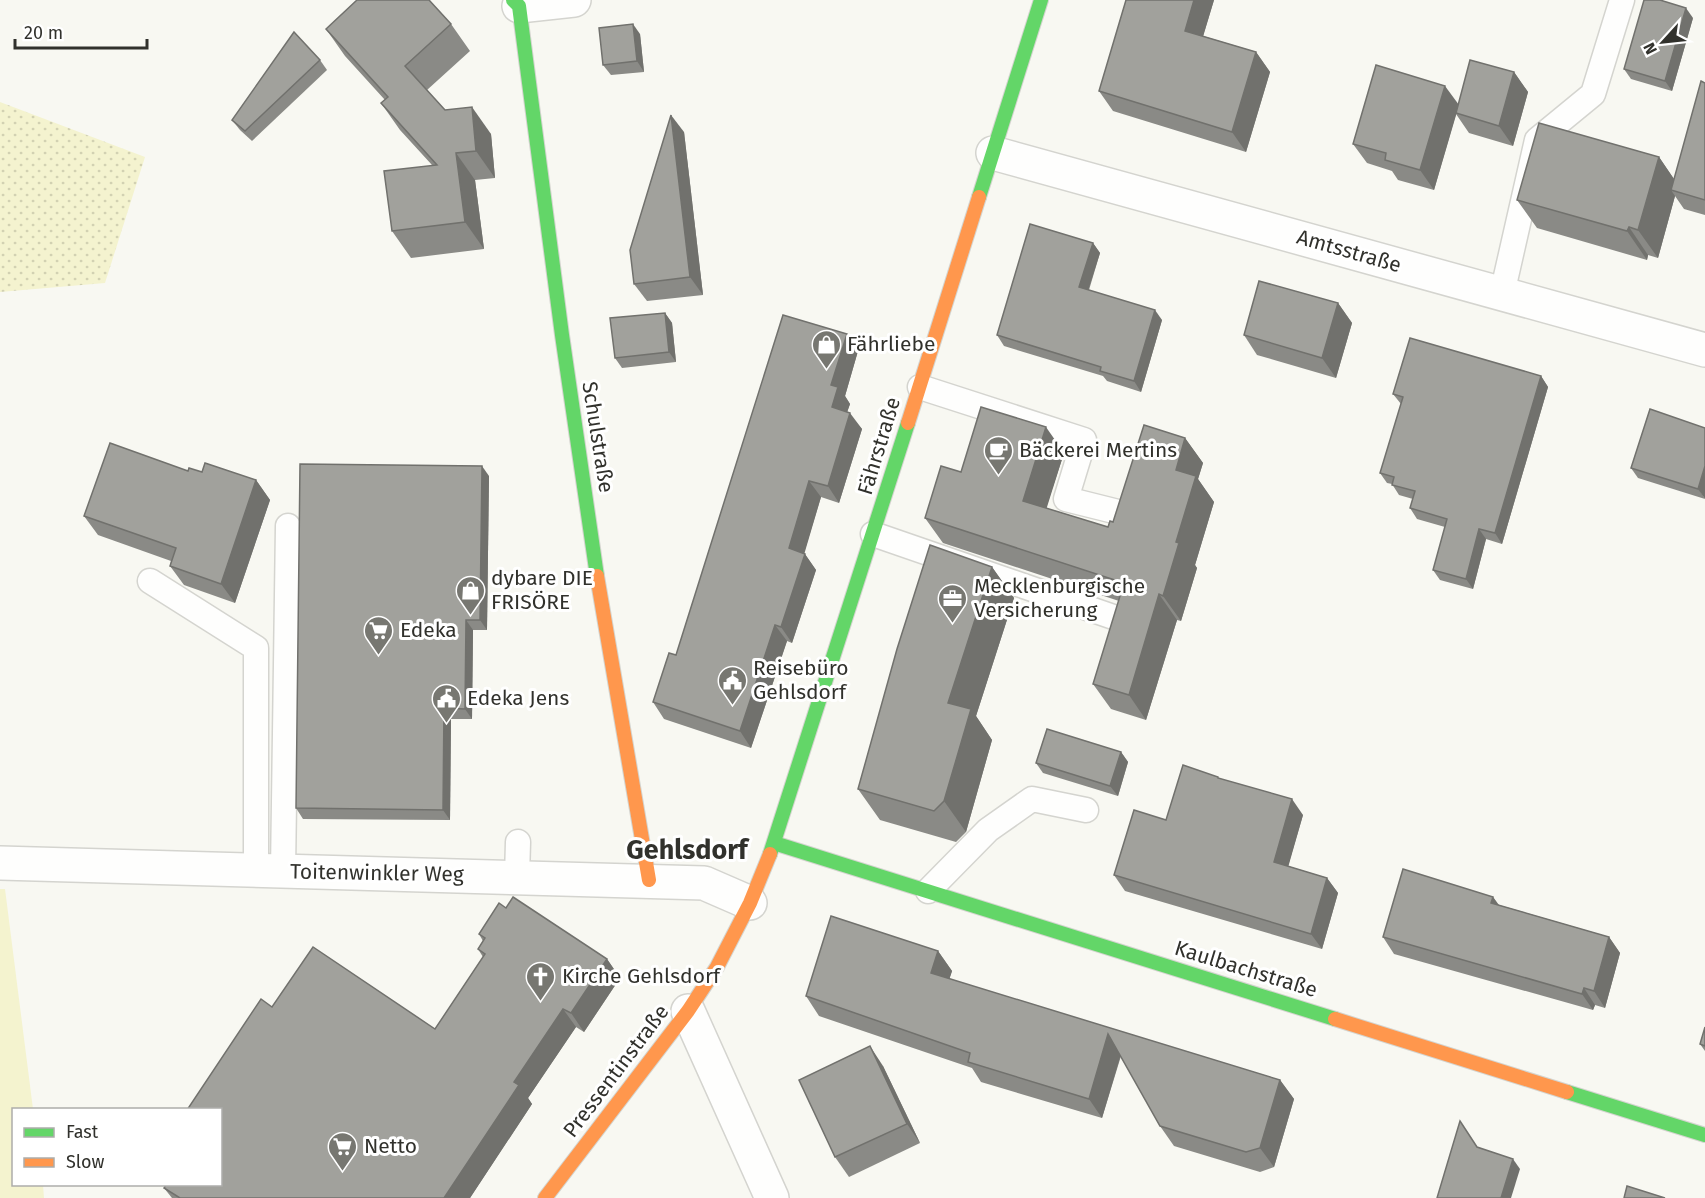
<svg xmlns="http://www.w3.org/2000/svg" width="1705" height="1198" font-family="'Fira Sans',sans-serif">
	<style>
		.grass { fill: #f4f3cf }
		.garden { fill: url(#garden-dots) }
		.lines { fill: none; stroke-linecap: round; stroke-linejoin: round }
		.lane-casing { stroke: #d4d4cf; stroke-width: 27 }
		.street-casing { stroke: #d4d4cf; stroke-width: 36 }
		.fast-casing { stroke: #d4d4cf; stroke-width: 16 }
		.slow-casing { stroke: #d4d4cf; stroke-width: 16 }
		.lane { stroke: #fefefd; stroke-width: 24 }
		.street { stroke: #fefefd; stroke-width: 33 }
		.fast { stroke: #63d668; stroke-width: 14 }
		.slow { stroke: #ff974d; stroke-width: 14 }
		.wall { fill: #8a8a86 }
		.shaded-wall { fill: #71716d }
		.building { fill: #a1a19c; stroke: #71716d; stroke-width: 1.5 }
		.labels { text-anchor: middle; stroke-width: 6; stroke-linejoin: round; paint-order: stroke }
		.street-label { font-size: 21px; fill: #31312c; stroke: #fff }
		.poi-label { font-size: 21px; fill: #31312c; stroke: #fff; text-anchor: start }
		.district-label { font-size: 27px; font-weight: bold; fill: #31312c; stroke: #fff }
	</style>
	<defs>
		<pattern id="garden-dots" width="8" height="8" patternUnits="userSpaceOnUse" patternTransform="scale(1.5)"><rect width="8" height="8" fill="#f4f3cf"/><path d="M2 2h.1M6 6h.1" fill="none" stroke="#d2d1b2" stroke-width="1.8" stroke-linecap="round"/></pattern>
	</defs>
	<rect width="100%" height="100%" fill="#f8f8f2"/>
	<path class="grass" d="M0,889H5L33,1109L14,1110V1184L43,1185L44,1198H0Z"/>
	<path class="garden" d="M0,102L145,157L105,283L0,292Z"/>
	<g class="lines">
		<defs>
			<g id="lane">
				<path d="M1502,294L1537,140L1593,94L1622,0"/>
				<path d="M920,387L1084,440L1066,499L1126,514"/>
				<path d="M873,534L1122,620"/>
				<path d="M150,581L256,648V870"/>
				<path d="M283,871L288,526"/>
				<path d="M517,877L518,842"/>
				<path d="M928,891L988,830L1032,799L1086,810"/>
			</g>
			<g id="street">
				<path d="M519,6L574,0"/>
				<path d="M993,153L1705,350"/>
				<path d="M0,863L704,883L750,903"/>
				<path d="M688,1011L772,1198"/>
			</g>
			<g id="fast">
				<path d="M513,0L519,6L562,335L597,576"/>
				<path d="M979,197L1041,0"/>
				<path d="M774,843L1335,1019"/>
				<path d="M770,854L908,423"/>
				<path d="M1567,1092L1705,1135"/>
			</g>
			<g id="slow">
				<path d="M908,423L979,197"/>
				<path d="M597,576L649,880"/>
				<path d="M1335,1019L1567,1092"/>
				<path d="M545,1198L688,1011L717,967L750,903L770,854"/>
			</g>
		</defs>
		<use href="#lane" class="lane-casing"/>
		<use href="#street" class="street-casing"/>
		<use href="#fast" class="fast-casing"/>
		<use href="#slow" class="slow-casing"/>
		<use href="#lane" class="lane"/>
		<use href="#street" class="street"/>
		<use href="#fast" class="fast"/>
		<use href="#slow" class="slow"/>
	</g>
	<g class="wall">
		<path d="M1126,0H1214L1203,36L1256,52L1270,72L1246,152L1113,111L1099,91Z"/>
		<path d="M1693,18L1672,91L1631,79L1624,69Z"/>
		<path d="M451,24L470,51L427,90L445,110L491,134L495,178L475,180L484,249L411,258L392,231L432,165L400,130L381,103L385,100L345,56L326,29Z"/>
		<path d="M640,34L644,72L611,75L603,65Z"/>
		<path d="M320,60L327,70L252,141L240,130L232,120Z"/>
		<path d="M1514,72L1528,92L1513,146L1469,133L1456,114L1434,190L1398,180L1392,171L1367,163L1353,144L1458,104Z"/>
		<path d="M1705,83V215L1684,209L1675,196L1658,258L1648,255L1647,260L1537,228L1517,200L1659,157L1674,179Z"/>
		<path d="M684,132L703,295L647,301L634,284Z"/>
		<path d="M1093,243L1100,253L1089,290L1162,320L1141,392L1107,381L1103,376L1004,346L997,335Z"/>
		<path d="M1338,303L1352,323L1336,378L1257,355L1244,335Z"/>
		<path d="M665,313L672,323L676,362L622,368L615,358Z"/>
		<path d="M847,334L858,351L845,396L850,404L847,412L862,429L839,503L821,497L804,553L816,570L792,643L787,641L751,748L664,719L653,702L676,655Z"/>
		<path d="M1541,376L1548,387L1502,544L1486,539L1473,589L1440,580L1433,570L1445,527L1417,519L1410,508L1413,499L1399,495L1392,484L1387,483L1380,473L1401,404L1393,394Z"/>
		<path d="M1650,409L1705,499L1638,478L1631,468Z"/>
		<path d="M1185,438L1203,463L1198,479L1214,502L1195,565L1197,568L1181,621L1177,620L1146,720L1111,709L1093,684L1119,601L943,543L925,518L961,472L1064,453L1046,508L1108,527Z"/>
		<path d="M188,471L256,480L270,500L235,603L184,585L170,566L171,561L98,535L84,516Z"/>
		<path d="M489,476L487,630H473L472,719H451L450,820L303,819L296,808Z"/>
		<path d="M992,567L1014,598L976,716L992,740L966,832L956,842L880,820L858,789Z"/>
		<path d="M1121,752L1128,762L1118,796L1043,773L1036,763Z"/>
		<path d="M1220,779L1303,815L1288,866L1327,878L1338,893L1322,949L1125,891L1114,875L1166,820Z"/>
		<path d="M1493,897L1499,905L1609,937L1620,953L1605,1008L1595,1005L1593,1010L1394,954L1383,937Z"/>
		<path d="M506,908L607,959L620,978L584,1032L576,1027L528,1098L532,1104L470,1198H172L164,1188L220,1185L272,1007L435,1029L483,957L478,949L483,941L479,934Z"/>
		<path d="M938,951L952,971L949,979L1280,1080L1294,1099L1274,1167L1260,1172L1174,1146L1160,1126L1121,1056L1102,1118L981,1082L972,1068L819,1016L806,996Z"/>
		<path d="M1705,1027V1051L1700,1044Z"/>
		<path d="M883,1066L920,1143L849,1177L835,1157Z"/>
	</g>
	<g class="shaded-wall">
		<path d="M1194,0H1214L1199,50L1185,31Z"/>
		<path d="M1686,8L1693,18L1672,91L1665,81Z"/>
		<path d="M633,24L640,34L644,72L637,61Z"/>
		<path d="M1256,52L1270,72L1246,152L1232,132Z"/>
		<path d="M1514,72L1528,92L1513,146L1499,126Z"/>
		<path d="M1445,86L1459,105L1434,190L1420,170Z"/>
		<path d="M472,107L491,134L495,178L476,151Z"/>
		<path d="M671,115L684,132L703,295L690,277Z"/>
		<path d="M456,153L475,180L484,249L465,222Z"/>
		<path d="M1659,157L1678,185L1671,190L1675,196L1658,258L1638,230Z"/>
		<path d="M1629,227L1648,255L1647,260L1627,231Z"/>
		<path d="M1093,243L1100,253L1086,297L1079,287Z"/>
		<path d="M1338,303L1352,323L1336,378L1322,358Z"/>
		<path d="M1155,310L1162,320L1141,392L1134,381Z"/>
		<path d="M665,313L672,323L676,362L669,352Z"/>
		<path d="M847,334L858,351L845,396L850,404L843,424L832,407L831,385Z"/>
		<path d="M1541,376L1548,387L1502,544L1495,533Z"/>
		<path d="M850,413L862,429L839,503L828,486Z"/>
		<path d="M1046,427L1064,453L1041,526L1023,501Z"/>
		<path d="M1185,438L1203,463L1198,479L1214,502L1195,565L1197,568L1181,621L1163,596L1176,542V470Z"/>
		<path d="M482,466L489,476L487,630L480,620Z"/>
		<path d="M1705,466V499L1698,489Z"/>
		<path d="M256,480L270,500L235,603L221,584Z"/>
		<path d="M809,481L821,497L801,565L789,548Z"/>
		<path d="M1479,529L1486,539L1473,589L1466,579Z"/>
		<path d="M805,554L816,570L792,643L781,627Z"/>
		<path d="M992,567L1014,598L976,716L992,740L966,832L944,801L948,703Z"/>
		<path d="M1159,594L1177,620L1146,720L1129,695Z"/>
		<path d="M466,620L473,630L472,719L465,709Z"/>
		<path d="M775,625L787,641L751,748L740,731Z"/>
		<path d="M444,708L451,719L450,820L443,810Z"/>
		<path d="M1121,752L1128,762L1118,796L1110,786Z"/>
		<path d="M1292,799L1303,815L1285,878L1274,862Z"/>
		<path d="M1327,878L1338,893L1322,949L1311,934Z"/>
		<path d="M1493,897L1504,913L1491,903Z"/>
		<path d="M1609,937L1620,953L1605,1008L1594,991Z"/>
		<path d="M938,951L952,971L945,993L931,973Z"/>
		<path d="M607,959L620,978L584,1032L571,1013Z"/>
		<path d="M1584,988L1595,1005L1593,1010L1582,994Z"/>
		<path d="M563,1009L576,1027L528,1098L532,1104L470,1198H444L514,1082Z"/>
		<path d="M1108,1034L1121,1054L1102,1118L1089,1099Z"/>
		<path d="M870,1046L883,1066L920,1143L907,1124Z"/>
		<path d="M1280,1080L1294,1099L1274,1167L1260,1148Z"/>
		<path d="M1513,1159L1520,1169L1511,1198H1501Z"/>
	</g>
	<g class="building">
		<path d="M357,0H429L451,24L405,66L445,110L472,107L476,151L456,153L465,222L392,231L384,171L437,165L381,103L388,97L326,29Z"/>
		<path d="M1126,0H1194L1185,31L1256,52L1232,132L1099,91Z"/>
		<path d="M1644,0H1660L1686,8L1665,81L1624,69Z"/>
		<path d="M633,24L637,61L603,65L599,28Z"/>
		<path d="M294,32L320,60L245,131L232,120Z"/>
		<path d="M1470,60L1514,72L1499,126L1456,113Z"/>
		<path d="M1376,65L1445,86L1420,170L1385,160L1386,153L1353,144Z"/>
		<path d="M1701,81L1705,83V200L1671,190Z"/>
		<path d="M671,115L690,277L634,284L630,250Z"/>
		<path d="M1539,123L1659,157L1638,230L1629,227L1627,231L1517,200Z"/>
		<path d="M1030,224L1093,243L1079,287L1155,310L1134,381L1100,371L1101,367L997,335Z"/>
		<path d="M1259,281L1338,303L1322,358L1244,335Z"/>
		<path d="M665,313L669,352L615,358L610,318Z"/>
		<path d="M783,315L847,334L831,385L838,387L832,407L850,413L828,486L809,481L789,548L805,554L781,627L775,625L740,731L653,702L669,653L676,655Z"/>
		<path d="M1410,338L1541,376L1495,533L1479,529L1466,579L1433,570L1447,519L1410,508L1415,491L1392,485L1394,477L1380,473L1403,397L1393,394Z"/>
		<path d="M981,407L1046,427L1023,501L1108,527L1110,521L1113,522L1144,425L1185,438L1176,470L1196,476L1176,542L1179,543L1163,596L1159,594L1129,695L1093,684L1124,583L925,518L941,466L961,472Z"/>
		<path d="M1650,409L1705,428V466L1698,489L1631,468Z"/>
		<path d="M110,443L188,471L189,468L202,472L205,463L256,480L221,584L170,566L176,548L84,516Z"/>
		<path d="M300,464L482,466L480,620H466L465,709L444,708L443,810L296,808Z"/>
		<path d="M930,545L992,567L948,703L971,709L944,801L934,811L858,789L897,649Z"/>
		<path d="M1047,729L1121,752L1110,786L1036,763Z"/>
		<path d="M1183,765L1218,777V778L1292,799L1274,862L1327,878L1311,934L1114,875L1134,810L1166,820Z"/>
		<path d="M1403,869L1493,897L1491,903L1609,937L1594,991L1584,988L1582,994L1383,937Z"/>
		<path d="M513,897L607,959L571,1013L563,1009L514,1082L519,1085L444,1198H180L164,1188L166,1185H220V1110H187L261,999L272,1007L313,947L435,1029L485,954L478,949L485,938L479,934L499,903L506,908Z"/>
		<path d="M831,916L938,951L931,973L1280,1080L1260,1148L1246,1152L1160,1126L1108,1034L1089,1099L968,1062L970,1053L806,996Z"/>
		<path d="M1705,1027V1046L1700,1044Z"/>
		<path d="M870,1046L907,1124L835,1157L799,1080Z"/>
		<path d="M1460,1121L1477,1147L1513,1159L1501,1198H1437Z"/>
		<path d="M1627,1186L1665,1198H1624Z"/>
	</g>
	<defs>
		<symbol id="shop-pin" viewBox="-11 -11 22 30"><path d="M0 17L-7.5 6A9.5 9.5 0 1 1 7.5 6Z" fill="#777771" stroke="#fff"/><path d="M-5-2.5h2.3a2.7 3.5 0 0 1 5.4 0H5L5.5 6h-11ZM-1.5-2.5h3a1.5 2.3 0 0 0-3 0Z" fill="#fff"/></symbol>
		<symbol id="cafe-pin" viewBox="-11 -11 22 30"><path d="M0 17L-7.5 6A9.5 9.5 0 1 1 7.5 6Z" fill="#777771" stroke="#fff"/><path d="M-5.5-4.5H6V0H3Q3 3.5 0 3.5H-2.5Q-5.5 3.5-5.5 0ZM3-3.2v2h1.7v-2ZM-6 4.5H4V6H-6Z" fill="#fff"/></symbol>
		<symbol id="office-pin" viewBox="-11 -11 22 30"><path d="M0 17L-7.5 6A9.5 9.5 0 1 1 7.5 6Z" fill="#777771" stroke="#fff"/><path d="M-6-3h4V-5.5h4V-3h4V5H-6ZM-1-4.5V-3h2v-1.5ZM-6 0V1H6V0Z" fill="#fff"/></symbol>
		<symbol id="supermarket-pin" viewBox="-11 -11 22 30"><path d="M0 17L-7.5 6A9.5 9.5 0 1 1 7.5 6Z" fill="#777771" stroke="#fff"/><path d="M-6-5.5h2.5l.6 2H6L4.5 2H-2.5L-4.4-4H-6ZM-1.5 3.2a1.3 1.3 0 1 0 .1 0ZM3 3.2a1.3 1.3 0 1 0 .1 0Z" fill="#fff"/></symbol>
		<symbol id="civic-pin" viewBox="-11 -11 22 30"><path d="M0 17L-7.5 6A9.5 9.5 0 1 1 7.5 6Z" fill="#777771" stroke="#fff"/><path d="M-.6-6.5H3V-4.5H.6V-3L4-1V1h2V6H-6V1h2V-1L-.6-3ZM-1.2 2.5V6h2.4V2.5Z" fill="#fff"/></symbol>
		<symbol id="church-pin" viewBox="-11 -11 22 30"><path d="M0 17L-7.5 6A9.5 9.5 0 1 1 7.5 6Z" fill="#777771" stroke="#fff"/><path d="M-1.2-6h2.4v3.5h3.3v2.4h-3.3V6h-2.4V-.1h-3.3v-2.4h3.3Z" fill="#fff"/></symbol>
	</defs>
	<g fill-rule="evenodd">
		<use href="#shop-pin" x="810" y="328" width="33" height="45"/>
		<use href="#cafe-pin" x="982" y="434" width="33" height="45"/>
		<use href="#shop-pin" x="454" y="574" width="33" height="45"/>
		<use href="#office-pin" x="936" y="582" width="33" height="45"/>
		<use href="#supermarket-pin" x="362" y="614" width="33" height="45"/>
		<use href="#civic-pin" x="716" y="664" width="33" height="45"/>
		<use href="#civic-pin" x="430" y="682" width="33" height="45"/>
		<use href="#church-pin" x="524" y="960" width="33" height="45"/>
		<use href="#supermarket-pin" x="326" y="1130" width="33" height="45"/>
	</g>
	<g class="labels">
		<g class="street-label">
			<text transform="translate(1349 251) rotate(16)" y="7">Amtsstraße</text>
			<text transform="translate(598 437) rotate(81)" y="7">Schulstraße</text>
			<text transform="translate(879 446) rotate(-73)" y="7">Fährstraße</text>
			<text transform="translate(377 873) rotate(1)" y="7">Toitenwinkler Weg</text>
			<text transform="translate(1246 969) rotate(17)" y="7">Kaulbachstraße</text>
			<text transform="translate(616 1071) rotate(-53)" y="7">Pressentinstraße</text>
		</g>
		<g class="poi-label">
			<text x="847" y="351">Fährliebe</text>
			<text x="1019" y="457">Bäckerei Mertins</text>
			<text x="491" y="585">dybare DIE<tspan x="491" dy="24">FRISÖRE</tspan></text>
			<text x="974" y="593">Mecklenburgische<tspan x="974" dy="24">Versicherung</tspan></text>
			<text x="400" y="637">Edeka</text>
			<text x="753" y="675">Reisebüro<tspan x="753" dy="24">Gehlsdorf</tspan></text>
			<text x="467" y="705">Edeka Jens</text>
			<text x="562" y="983">Kirche Gehlsdorf</text>
			<text x="364" y="1153">Netto</text>
		</g>
		<g class="district-label">
			<text x="687" y="859">Gehlsdorf</text>
		</g>
	</g>
	<rect x="12" y="1108" width="210" height="78" fill="#ffffff" stroke="#adadab" stroke-width="1.5"/>
	<rect x="24" y="1128" width="30" height="9" fill="#63d668" stroke="#adadab" stroke-width="1.5"/>
	<text x="66" y="1138" font-size="18" fill="#31312c">Fast</text>
	<rect x="24" y="1158" width="30" height="9" fill="#ff974d" stroke="#adadab" stroke-width="1.5"/>
	<text x="66" y="1168" font-size="18" fill="#31312c">Slow</text>
	<g transform="translate(1663 42) rotate(243)" stroke="#ffffff" stroke-width="4.5" paint-order="stroke">
	<path d="M0-4.5L10 22L0 15L-10 22Z" fill="#31312c"/>
	<text y="-9" font-size="16" font-weight="bold" text-anchor="middle" fill="#31312c">N</text>
	</g>
	<path d="M15 39v9h132v-9" fill="none" stroke="#31312c" stroke-width="3"/>
	<text x="24" y="39" font-size="18" fill="#31312c" stroke="#ffffff" stroke-width="4.5" paint-order="stroke">20 m</text>
</svg>
